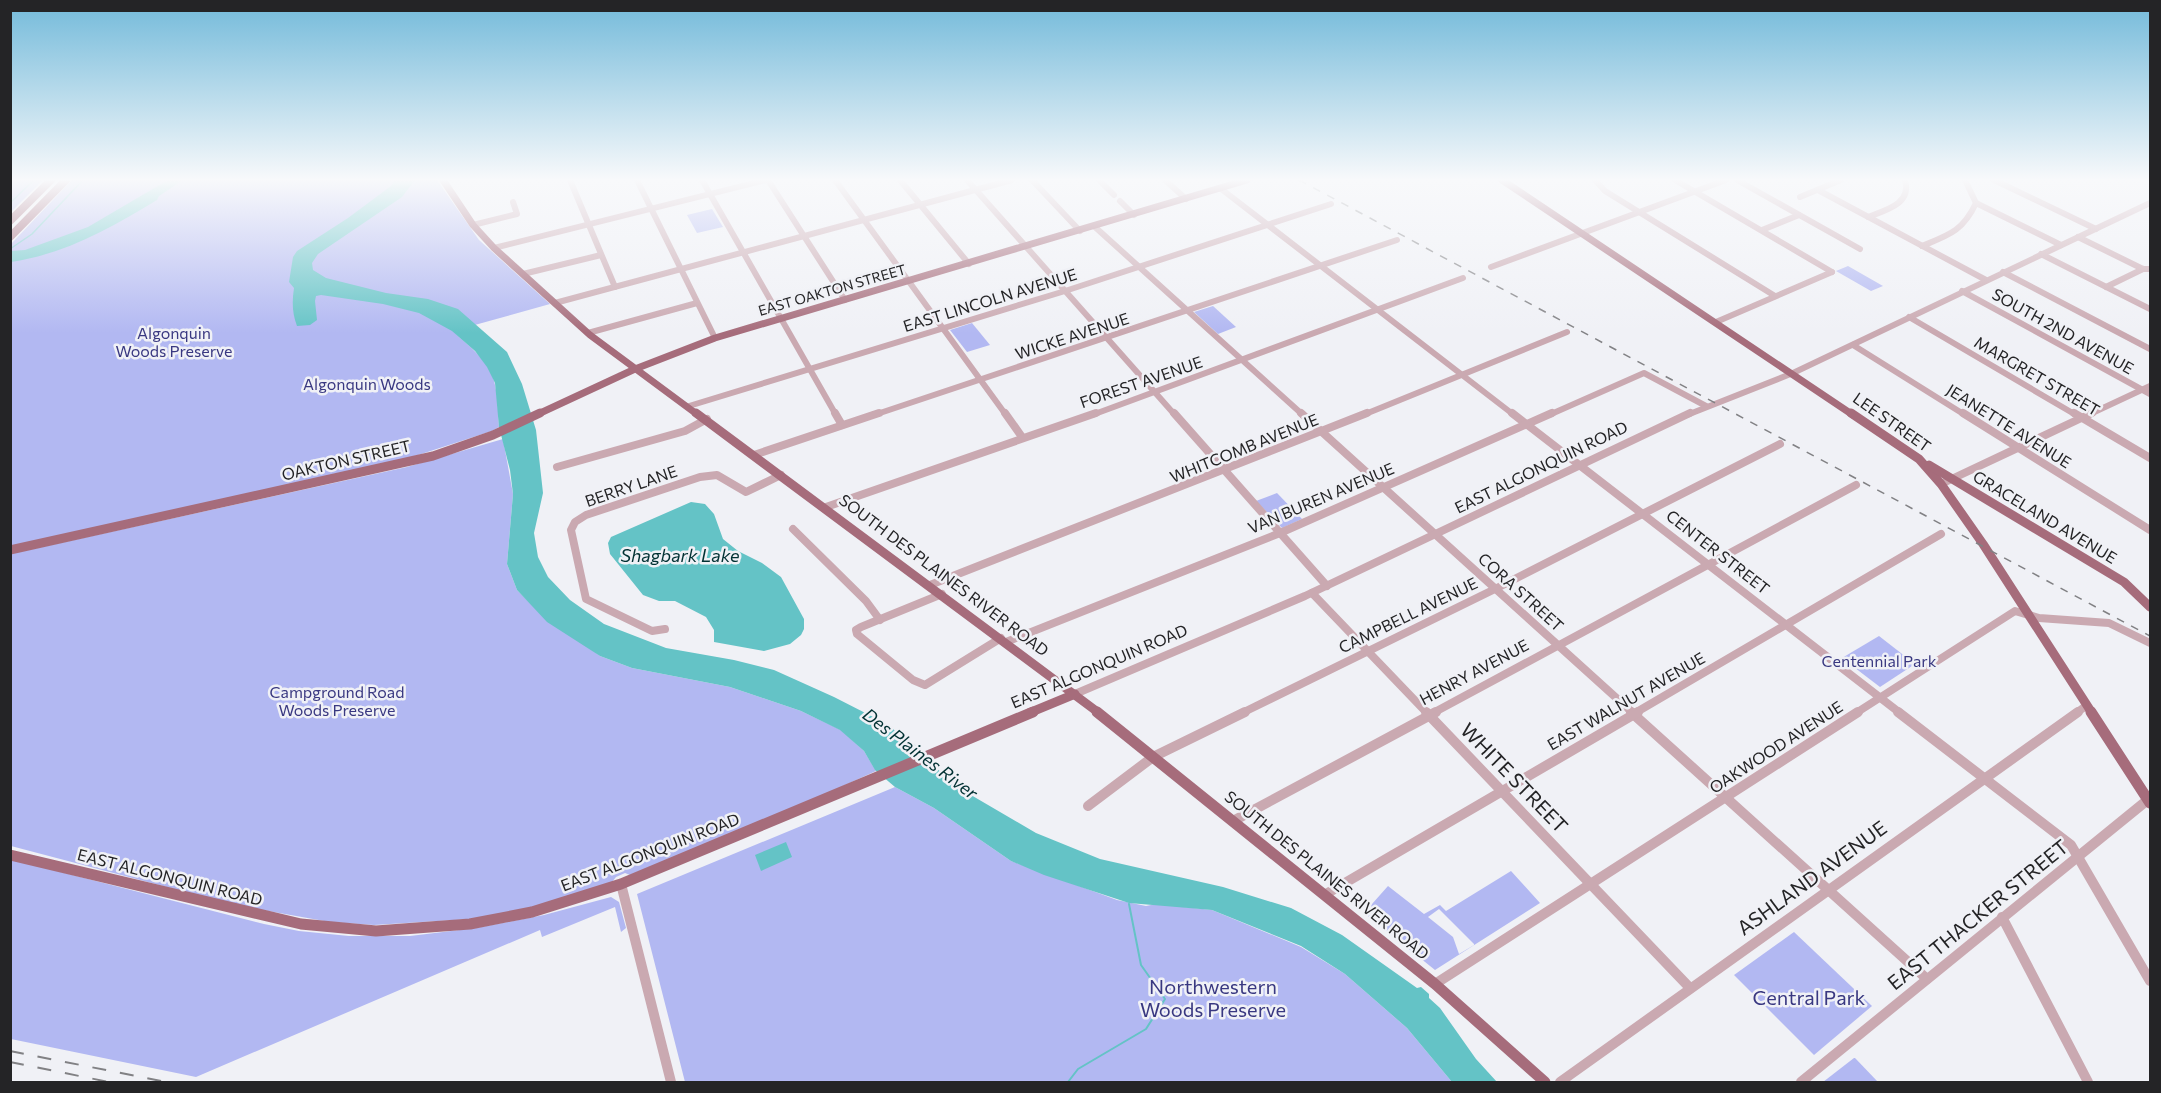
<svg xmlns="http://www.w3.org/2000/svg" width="2161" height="1093" font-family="Commissioner,sans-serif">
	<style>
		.green { fill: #b2b8f2; fill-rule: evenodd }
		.water { fill: #64c3c6 }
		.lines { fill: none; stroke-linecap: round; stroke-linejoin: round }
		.stream-far1 { stroke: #64c3c6; stroke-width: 1.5 }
		.stream { stroke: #64c3c6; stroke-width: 2 }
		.minor-far2 { stroke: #caa9b1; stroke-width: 6 }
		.minor-far1 { stroke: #caa9b1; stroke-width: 8 }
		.minor { stroke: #caa9b1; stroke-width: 10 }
		.major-far2 { stroke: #a66c7b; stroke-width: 7 }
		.major-far1 { stroke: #a66c7b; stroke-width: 9 }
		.major { stroke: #a66c7b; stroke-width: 11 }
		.highway { stroke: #975568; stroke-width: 8 }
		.rail-far1 { stroke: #818184; stroke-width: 1.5; stroke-dasharray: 8 8; stroke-linecap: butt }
		.rail { stroke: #818184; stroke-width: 2; stroke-dasharray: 14 14; stroke-linecap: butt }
		.labels { text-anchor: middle; stroke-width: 5; stroke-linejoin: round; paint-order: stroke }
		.far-street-label { font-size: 14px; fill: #242426; stroke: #f0f1f6 }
		.street-label { font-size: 16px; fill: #242426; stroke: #f0f1f6 }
		.park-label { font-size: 16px; fill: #393881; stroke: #f0f1f6 }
		.water-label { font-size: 18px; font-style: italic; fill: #013133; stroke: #f0f1f6 }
		.near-street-label { font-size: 20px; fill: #242426; stroke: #f0f1f6 }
		.near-park-label { font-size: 20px; fill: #393881; stroke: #f0f1f6 }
	</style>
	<rect width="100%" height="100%" fill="#f0f1f6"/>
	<g class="green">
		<path d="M11,180H43L11,212Z"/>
		<path d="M72,180H437L479,240L550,304L453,331C468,346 491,361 495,385C498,398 498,413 499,427L492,431L409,458L11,546V244Z"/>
		<path d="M712,209L723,227L697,233L687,215Z"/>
		<path d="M1848,266L1883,286L1871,291L1836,271Z"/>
		<path d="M1213,306L1236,327L1218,334L1194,312Z"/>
		<path d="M972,323L990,345L967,352L950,330Z"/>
		<path d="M503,439L513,494L507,564L517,590L529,602L600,656L632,668L730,687L801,711L841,730L864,751L876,771L790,810L630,875L625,873L616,877L612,882L523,910L470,919L374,925L330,922L235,905L11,846L10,554L407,467Z"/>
		<path d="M1277,493L1302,519L1282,528L1256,501Z"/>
		<path d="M1879,636L1915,664L1880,687L1842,658Z"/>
		<path d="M895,787L934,808L1011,861L1117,900L1146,906L1156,904L1212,910L1301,947L1345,974L1407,1028L1452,1082H685L637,894Z"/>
		<path d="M10,859L264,924L299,931L349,936H410L476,928L544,915L611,897L619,902L626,928L621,932L615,907L542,937L540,930L196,1077L11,1039Z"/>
		<path d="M1511,871L1540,903L1435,970L1364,913L1388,886L1424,914L1440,905L1446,911ZM1439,909L1474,944V945L1459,954L1453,937L1428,917Z"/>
		<path d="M1794,932L1872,1006L1814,1055L1734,975Z"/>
		<path d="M1855,1058L1878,1082H1823L1854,1058Z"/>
	</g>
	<g class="water">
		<path d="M168,180H183L159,196L157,200C111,228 65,254 11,262V251L25,250L88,227Z"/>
		<path d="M395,180H415L402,197L318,254L312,263L313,270L326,278L386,293L428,299L458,309L507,352L522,384L536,430L543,493L534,533L538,557L548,577L570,600L604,624L666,648L734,660L774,670L834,697L883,722L915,745L935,767L959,788L1036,833L1100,859L1223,887L1291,908L1342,935L1417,988L1421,987L1429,994V998L1440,1008L1476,1059L1497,1082H1452L1407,1028L1345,974L1301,946L1212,910L1129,903L1044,875L1011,861L934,808L895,787L875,770L864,751L840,730L801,711L730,687L632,668L600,656L547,622L517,590L507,564L513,494L510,470L499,427L495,383L487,367L475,351L452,331L419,313L383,304L321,295L316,296L315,301L317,320L310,325L297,326C292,313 292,301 294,288L289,282L293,257L297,251L348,218L391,186Z"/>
		<path d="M691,502L705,504L714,514L723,539L738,551L762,563L781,577L804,619V629L801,635L790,644L764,651L714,642V630L706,617L675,601H659L643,595L610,554L608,543L611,537Z"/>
		<path d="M786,842L792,857L761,871L755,855Z"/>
	</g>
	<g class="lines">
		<g class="stream-far1">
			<path d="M10,203L34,180"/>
			<path d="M10,249L32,234L83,180"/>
		</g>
		<path class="stream" d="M1068,1082L1078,1069L1146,1029L1165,999L1141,965L1129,904"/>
		<g class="minor-far2">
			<path d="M570,180L615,287"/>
			<path d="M637,180L715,338"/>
			<path d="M702,180L836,415"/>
			<path d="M768,180L845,300"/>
			<path d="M835,180L1006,415"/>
			<path d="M900,180L969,264"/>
			<path d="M967,180L1175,415"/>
			<path d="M1032,180L1080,231"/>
			<path d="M1099,180L1114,195"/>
			<path d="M1165,180L1186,199"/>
			<path d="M1595,180L1605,191L1775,296"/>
			<path d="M1675,180L1832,272"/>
			<path d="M1737,180L1860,249"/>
			<path d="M1994,180L2096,229"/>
			<path d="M1220,188L1514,415"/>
			<path d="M1818,190L1986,280"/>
			<path d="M1800,197L1841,180"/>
			<path d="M1120,201L1134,215"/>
			<path d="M1976,203L2061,245"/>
			<path d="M1868,217C1886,210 1912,204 1905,180"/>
			<path d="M473,225L517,214L513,202"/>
			<path d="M1095,227L1303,415"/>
			<path d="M1762,230L1799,215"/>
			<path d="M2078,237L2143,269H2150"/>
			<path d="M1922,246C1949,235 1963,231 1976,203L1965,180"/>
			<path d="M494,248L766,180"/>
			<path d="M2041,254L2150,309"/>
			<path d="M1491,267L1726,180"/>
			<path d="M2003,272L2150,349"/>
			<path d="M523,274L601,255"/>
			<path d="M2106,287L2143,269"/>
			<path d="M1962,291L2150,394"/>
			<path d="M555,303L1012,180"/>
			<path d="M1909,317L2076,415"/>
			<path d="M1716,322L1832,272"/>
			<path d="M588,333L697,303"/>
			<path d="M1853,345L1965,415"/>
			<path d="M689,406L1065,291L1331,204"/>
			<path d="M874,415L1397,240"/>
			<path d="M1092,415L1463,278"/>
			<path d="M1363,415L1567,332"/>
			<path d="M1549,415L1644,373L1706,406"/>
			<path d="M1687,415L1793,373L2150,203"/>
			<path d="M2088,415L2150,386"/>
		</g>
		<g class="minor-far1">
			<path d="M835,413L842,425"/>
			<path d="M1005,413L1022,437"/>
			<path d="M1174,413L1327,586"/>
			<path d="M1301,413L1633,713"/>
			<path d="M1512,413L1900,713"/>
			<path d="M1963,413L2150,530"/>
			<path d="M2074,413L2150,458"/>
			<path d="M754,455L879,413"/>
			<path d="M557,467L685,431L707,419"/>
			<path d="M1941,484L2092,413"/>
			<path d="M826,507L1096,413"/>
			<path d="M793,529L866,601L880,620"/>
			<path d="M930,585L1367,413"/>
			<path d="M1312,593L1427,713"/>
			<path d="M942,594L861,627L856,630L857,634L913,680L925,685L1001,638"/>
			<path d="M665,629L652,631L586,599L571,530L575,522L586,515L700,477L717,475L746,492L781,475"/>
			<path d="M1006,642L1280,533L1552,413"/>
			<path d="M1075,694L1305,596L1690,413"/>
			<path d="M1242,713L1495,589L1780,444"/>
			<path d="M1433,713L1856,485"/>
			<path d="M1635,713L1941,534"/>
			<path d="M1856,713L2015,611L2039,618L2109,623L2150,643"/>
			<path d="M2076,713L2086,706"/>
		</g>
		<g class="minor">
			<path d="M1426,712L1690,988"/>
			<path d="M1631,712L1927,979"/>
			<path d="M1898,712L2071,845L2150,981"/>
			<path d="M1088,806L1153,757L1245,712"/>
			<path d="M1235,820L1436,712"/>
			<path d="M621,884L671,1082"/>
			<path d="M1326,894L1638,712"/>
			<path d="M2002,917L2088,1082"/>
			<path d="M1435,984L1858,712"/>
			<path d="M1560,1082L2078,712"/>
			<path d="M1801,1082L2150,798"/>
		</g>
		<g class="major-far2">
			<path d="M443,180L473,225L494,248L590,335L698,415"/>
			<path d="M1502,180L1853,415"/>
			<path d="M536,415L635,369L715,338L1247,180"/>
		</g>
		<g class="major-far1">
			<path d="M696,413L1099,713"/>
			<path d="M1851,413L1919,459L1941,484L1983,544L2092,713"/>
			<path d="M1929,465L2124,582L2150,607"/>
			<path d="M10,550L433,456L493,435L540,413"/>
			<path d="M1029,713L1075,694"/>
		</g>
		<g class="major">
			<path d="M1097,712L1435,984L1545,1082"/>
			<path d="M2091,712L2150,803"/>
			<path d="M10,855L301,924L376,931L470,924L532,912L621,884L1033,712"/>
		</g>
		<g class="highway">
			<path d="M10,221L51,180"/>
			<path d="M10,237L66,180"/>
		</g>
		<path class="rail-far1" d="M1299,180L2150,636"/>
		<g class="rail">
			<path d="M10,1051L166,1082"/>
			<path d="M10,1062L109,1082"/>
		</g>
	</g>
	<linearGradient id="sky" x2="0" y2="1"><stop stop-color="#73bada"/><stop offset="0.54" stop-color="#f8f9fb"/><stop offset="1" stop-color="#f8f9fb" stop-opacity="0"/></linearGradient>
	<rect width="2161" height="333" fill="url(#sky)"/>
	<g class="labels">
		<g class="far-street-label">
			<text transform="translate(832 290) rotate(-16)" y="5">EAST OAKTON STREET</text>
		</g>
		<g class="street-label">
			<text transform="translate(990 300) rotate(-17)" y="6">EAST LINCOLN AVENUE</text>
			<text transform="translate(2063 331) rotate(29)" y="6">SOUTH 2ND AVENUE</text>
			<text transform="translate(1072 336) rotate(-18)" y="6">WICKE AVENUE</text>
			<text transform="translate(2037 376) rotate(30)" y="6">MARGRET STREET</text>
			<text transform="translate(1141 382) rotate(-19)" y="6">FOREST AVENUE</text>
			<text transform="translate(1892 422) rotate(35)" y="6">LEE STREET</text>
			<text transform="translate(2009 426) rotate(32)" y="6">JEANETTE AVENUE</text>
			<text transform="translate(1244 448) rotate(-22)" y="6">WHITCOMB AVENUE</text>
			<text transform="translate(346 460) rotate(-13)" y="6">OAKTON STREET</text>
			<text transform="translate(1541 467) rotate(-26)" y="6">EAST ALGONQUIN ROAD</text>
			<text transform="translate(631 486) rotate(-19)" y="6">BERRY LANE</text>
			<text transform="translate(1321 498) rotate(-23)" y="6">VAN BUREN AVENUE</text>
			<text transform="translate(2045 517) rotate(31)" y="6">GRACELAND AVENUE</text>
			<text transform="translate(1718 552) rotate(38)" y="6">CENTER STREET</text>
			<text transform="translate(944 575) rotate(37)" y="6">SOUTH DES PLAINES RIVER ROAD</text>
			<text transform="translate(1521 592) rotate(42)" y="6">CORA STREET</text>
			<text transform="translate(1408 615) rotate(-26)" y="6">CAMPBELL AVENUE</text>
			<text transform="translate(1099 666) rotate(-23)" y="6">EAST ALGONQUIN ROAD</text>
			<text transform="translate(1474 672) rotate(-28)" y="6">HENRY AVENUE</text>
			<text transform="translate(1626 701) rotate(-30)" y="6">EAST WALNUT AVENUE</text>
			<text transform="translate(1776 747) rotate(-33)" y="6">OAKWOOD AVENUE</text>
			<text transform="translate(650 852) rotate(-21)" y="6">EAST ALGONQUIN ROAD</text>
			<text transform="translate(1327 875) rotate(39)" y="6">SOUTH DES PLAINES RIVER ROAD</text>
			<text transform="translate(170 877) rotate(14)" y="6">EAST ALGONQUIN ROAD</text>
		</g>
		<g class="park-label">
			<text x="174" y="339">Algonquin<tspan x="174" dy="18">Woods Preserve</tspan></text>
			<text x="367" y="390">Algonquin Woods</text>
			<text x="1879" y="667">Centennial Park</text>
			<text x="337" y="698">Campground Road<tspan x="337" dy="18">Woods Preserve</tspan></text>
		</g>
		<g class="water-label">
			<text x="680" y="562">Shagbark Lake</text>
			<text transform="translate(920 754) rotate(37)" y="6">Des Plaines River</text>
		</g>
		<g class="near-street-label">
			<text transform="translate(1514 778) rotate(46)" y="7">WHITE STREET</text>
			<text transform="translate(1812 878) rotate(-36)" y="7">ASHLAND AVENUE</text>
			<text transform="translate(1978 915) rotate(-39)" y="7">EAST THACKER STREET</text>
		</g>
		<g class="near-park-label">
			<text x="1213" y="994">Northwestern<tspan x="1213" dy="23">Woods Preserve</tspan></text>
			<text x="1809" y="1005">Central Park</text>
		</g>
	</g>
	<rect width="2161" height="1093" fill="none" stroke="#242426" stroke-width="24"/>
</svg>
